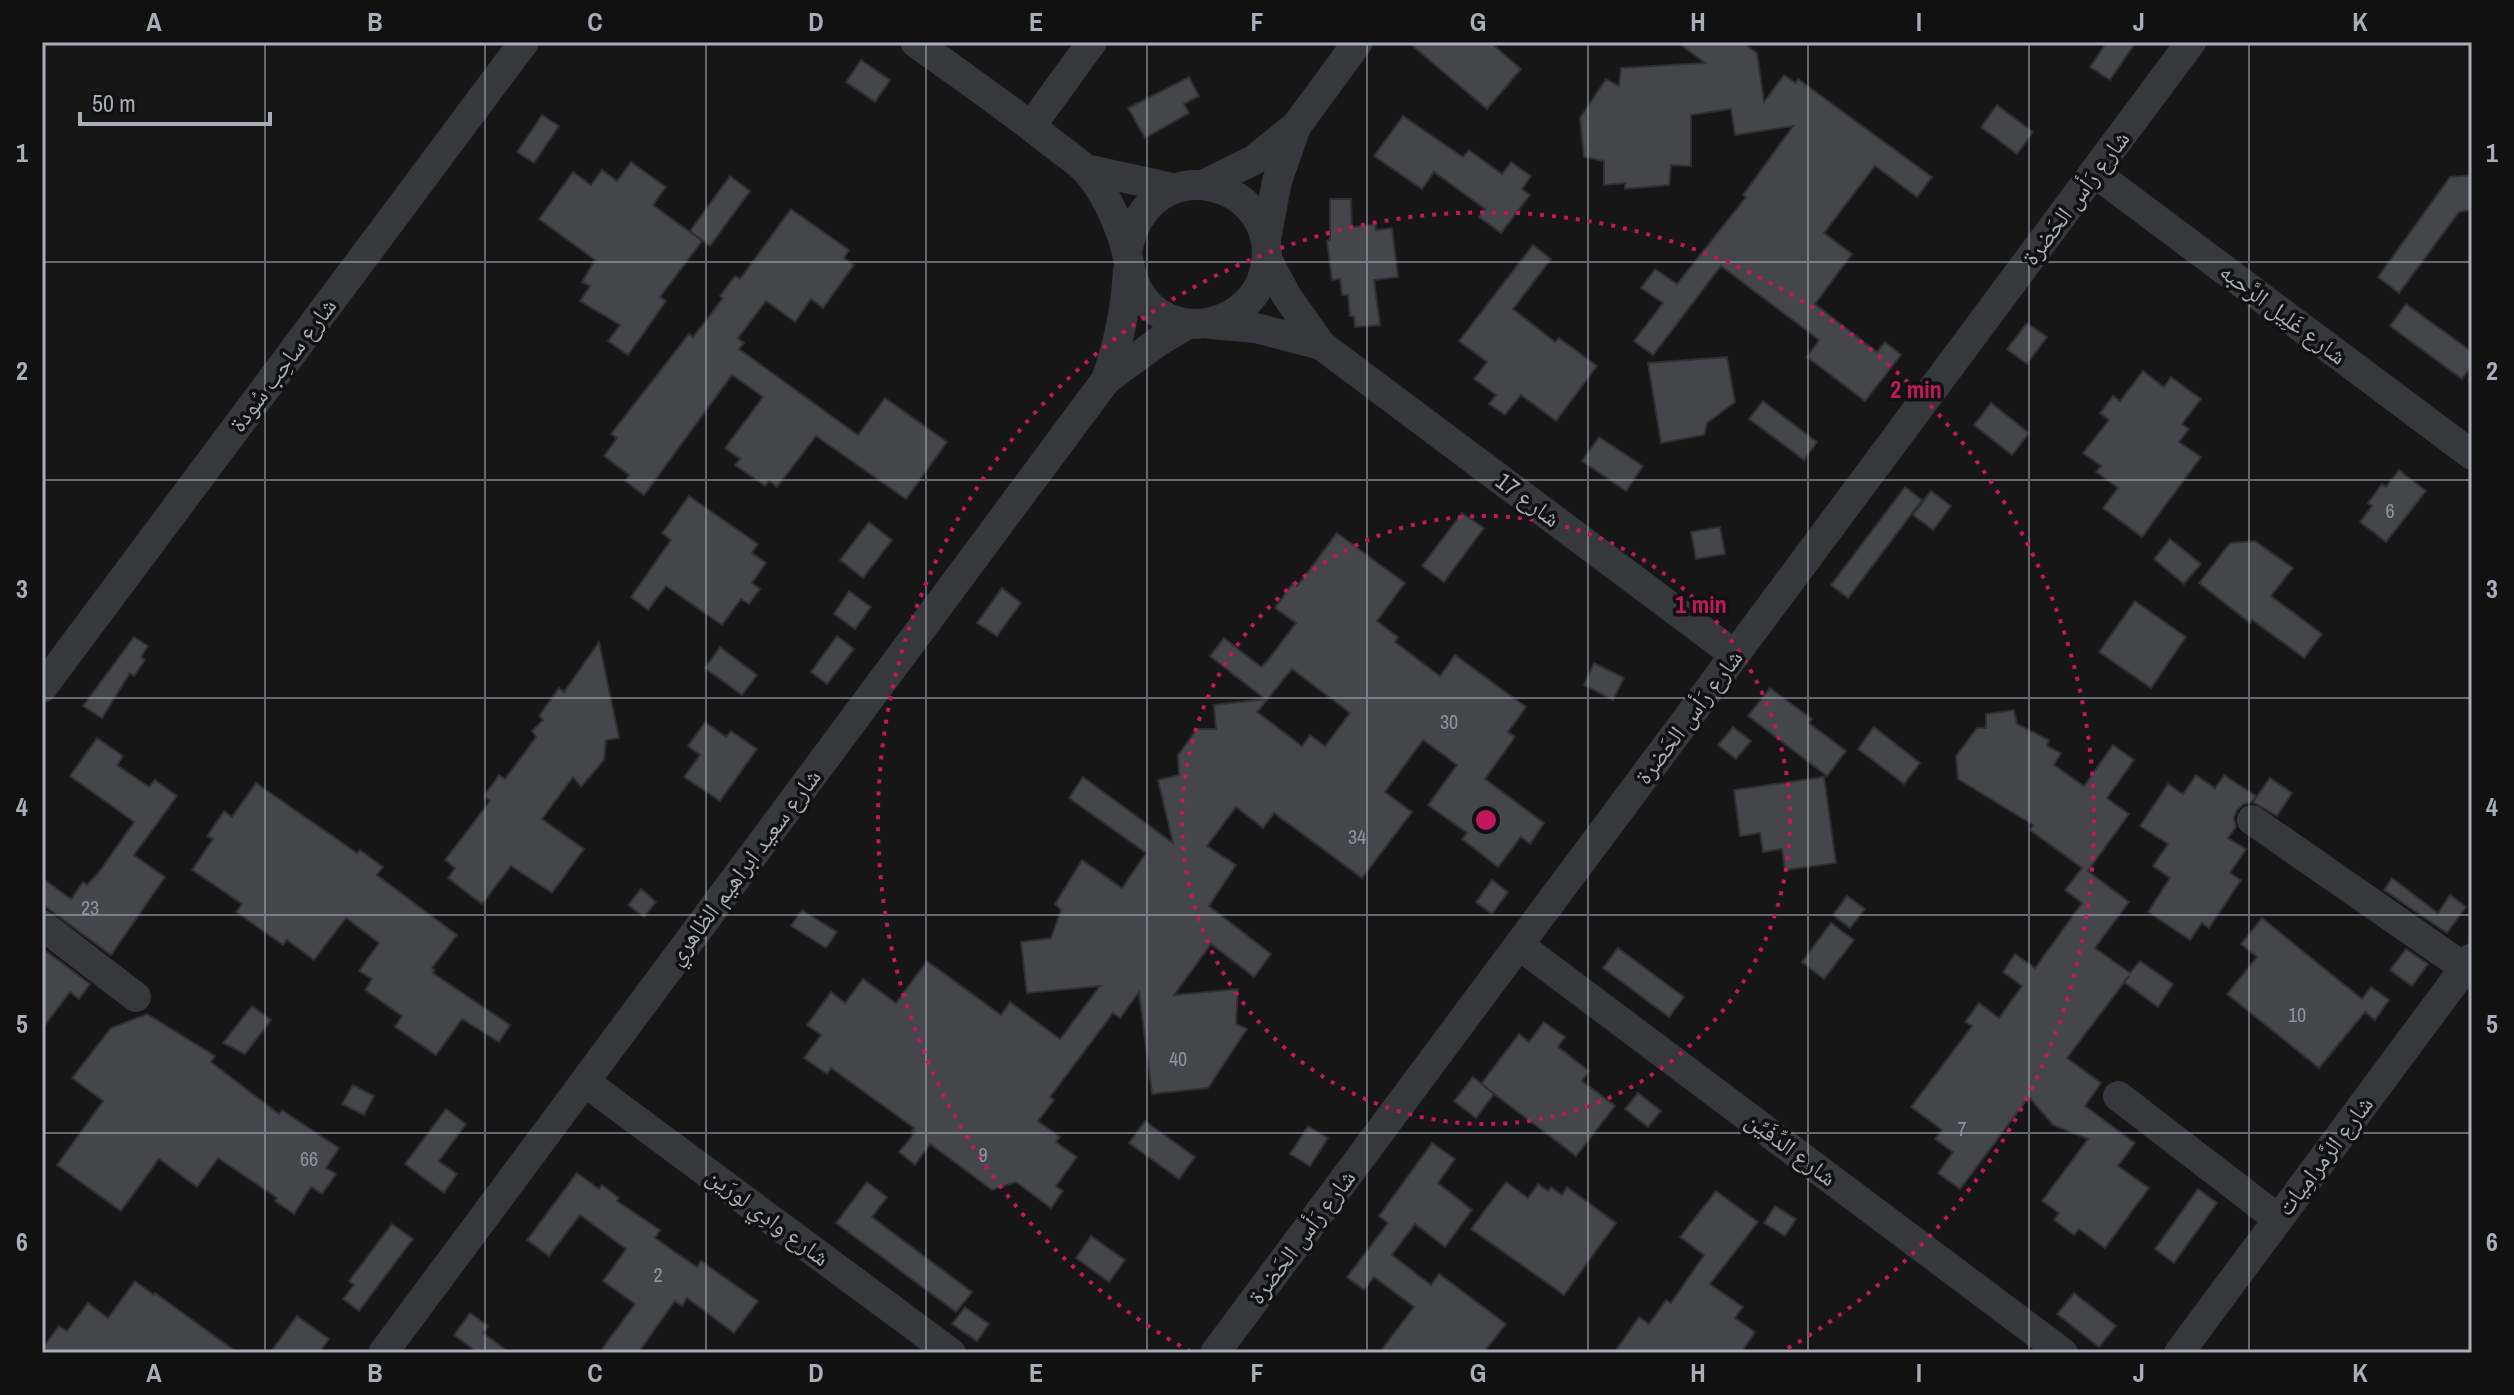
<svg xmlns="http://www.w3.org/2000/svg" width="2514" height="1395" font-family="'Archivo Narrow','Noto Naskh Arabic',sans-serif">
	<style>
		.building { fill: #45464a; stroke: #303033; stroke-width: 2; fill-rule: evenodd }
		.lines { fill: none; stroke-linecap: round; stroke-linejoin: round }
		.minor { stroke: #37383c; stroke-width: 30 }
		.grid { fill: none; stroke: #a8adb6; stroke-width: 2; stroke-opacity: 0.55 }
		.ring { fill: none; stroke: #c2185b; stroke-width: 4; stroke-dasharray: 4 8 }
		.labels { text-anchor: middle; stroke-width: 7; stroke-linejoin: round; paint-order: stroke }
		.number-label { font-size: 20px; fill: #8f939b }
		.street-label { font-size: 24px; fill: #a8adb6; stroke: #111112 }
		.centre { fill: #c2185b; stroke: #111112; stroke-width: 4 }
		.ring-label { font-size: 24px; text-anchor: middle; font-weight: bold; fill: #c2185b; stroke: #111112; stroke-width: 7; stroke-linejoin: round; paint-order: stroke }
		.neatline { fill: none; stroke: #a8adb6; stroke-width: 3 }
		.grid-label { font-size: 26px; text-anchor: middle; font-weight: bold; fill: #a8adb6 }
	</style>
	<rect width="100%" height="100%" fill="#161617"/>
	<g class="building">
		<path d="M1408,42H1490L1521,69L1487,109Z"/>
		<path d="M1677,42H1742L1757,53L1764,102L1784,75L1796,83L1798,79L1932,177L1917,197L1875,166L1824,233L1852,254L1815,304L1877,352L1885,342L1901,355L1865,401L1807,357L1819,340L1721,266L1653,355L1634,341L1663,303L1641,288L1655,269L1677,284L1746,197L1743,195L1793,126L1735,135L1731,109L1691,115V166L1671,165L1669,185L1625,189V183L1604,185V161L1584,157L1580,118L1606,79L1619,86L1621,68L1705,63Z"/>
		<path d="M2107,42H2136L2110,80L2090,67Z"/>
		<path d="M861,60L890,80L875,102L846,82Z"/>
		<path d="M1189,77L1199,96L1184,104L1189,113L1145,138L1128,108Z"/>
		<path d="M1997,105L2033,132L2017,154L1981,127Z"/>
		<path d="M542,115L559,126L534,163L517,152Z"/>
		<path d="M1403,116L1463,157L1469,150L1502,174L1511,162L1531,176L1522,189L1530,195L1501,233L1479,217L1485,209L1434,172L1422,189L1374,156Z"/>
		<path d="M631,162L666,187L653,205L702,241L660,297L666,301L628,355L608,341L620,325L580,301L590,286L582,282L595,260L539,219L573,172L591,185L602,170L617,181Z"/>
		<path d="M2472,175V210L2459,212L2399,293L2378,277L2450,177Z"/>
		<path d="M730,176L750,191L710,246L690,231Z"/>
		<path d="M1330,199H1351L1352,227L1375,224L1376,230L1392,228L1398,277L1374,280L1380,325L1355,327L1354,316H1350L1348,295H1342L1340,279L1332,280L1327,241L1330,240Z"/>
		<path d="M791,209L849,250L844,258L854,265L823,308L811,299L795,322L766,301L738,338L744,343L739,349L858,435L885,398L947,442L906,499L816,436L777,487L769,481L765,486L735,465L740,459L725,448L763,397L732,375L644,495L625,481L629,475L604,456L617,438L611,434L689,334L693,337L723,298L720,296L735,276L740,279Z"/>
		<path d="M1533,245L1551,259L1513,309L1555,342L1559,338L1597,366L1556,421L1521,395L1505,415L1489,404L1496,395L1474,379L1487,362L1459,341Z"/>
		<path d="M2406,304L2472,352V365L2462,379L2390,326Z"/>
		<path d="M2027,323L2047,337L2027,364L2007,349Z"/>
		<path d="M1727,357L1735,402L1707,423L1704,435L1661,443L1648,363Z"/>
		<path d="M2143,371L2164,387L2171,377L2201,399L2182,424L2189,429L2179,442L2201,457L2142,537L2103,508L2118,488L2096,472L2101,466L2083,453L2109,420L2100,413L2113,396L2120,401Z"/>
		<path d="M1763,401L1817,442L1804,460L1749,419Z"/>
		<path d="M1991,403L2029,433L2012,455L1974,425Z"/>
		<path d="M1599,437L1643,466L1626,491L1582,461Z"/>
		<path d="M2399,470L2426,491L2386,542L2360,522L2372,506L2368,503L2382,484L2386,487Z"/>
		<path d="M1905,487L1922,500L1848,598L1831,585Z"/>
		<path d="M1931,491L1951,506L1933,530L1913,515Z"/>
		<path d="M689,496L758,544L752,553L766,563L752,583L760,589L749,604L741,599L722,625L666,586L648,610L631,597L671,540L662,533Z"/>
		<path d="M1462,513L1484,528L1444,582L1422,566Z"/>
		<path d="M869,522L892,540L863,578L840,560Z"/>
		<path d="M1720,527L1725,554L1696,559L1691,532Z"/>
		<path d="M1337,533L1405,583L1377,621L1398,637L1395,642L1440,676L1455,655L1526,707L1508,732L1515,737L1485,779L1544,823L1530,844L1521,837L1498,867L1462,839L1467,833L1428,805L1457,765L1423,740L1385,792L1412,812L1362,878L1274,813L1263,828L1236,807L1207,846L1236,865L1209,906L1271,954L1254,977L1211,944L1174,995L1238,989L1236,1024L1247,1029L1208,1088L1152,1094L1139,992L1120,1018L1113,1013L1050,1097L1054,1100L1038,1121L1060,1137L1056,1142L1077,1157L1056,1186L1063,1191L1051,1208L1016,1182L992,1190L930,1144L915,1165L899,1152L915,1132L912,1130L914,1128L831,1068L827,1074L804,1058L821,1035L807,1025L831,992L845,1003L863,979L896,1003L927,961L1001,1015L1010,1002L1060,1039L1100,986L1027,993L1021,942L1051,938L1061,910L1055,904L1082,860L1122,888L1146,853L1069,798L1083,777L1173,843L1158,780L1179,775L1178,755L1197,729H1216L1214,705L1265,699L1210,656L1224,638L1261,667L1268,660L1296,623L1275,608L1293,583L1297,586ZM1292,669L1350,713L1325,746L1310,735L1302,746L1257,712Z"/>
		<path d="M2170,539L2201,564L2184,584L2154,559Z"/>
		<path d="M2255,541L2293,568L2271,596L2322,634L2304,658L2252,620L2250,623L2199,583L2230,543Z"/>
		<path d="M1002,588L1021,603L997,636L977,623Z"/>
		<path d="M849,591L871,607L855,629L834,614Z"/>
		<path d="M2135,601L2186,637L2151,688L2099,652Z"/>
		<path d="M837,636L854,649L827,684L811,672Z"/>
		<path d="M134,637L148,646L141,657L145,660L134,676L130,673L102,718L83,706Z"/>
		<path d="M599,642L619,738L606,740L604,760L581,787L573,777L542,819L584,849L552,893L511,866L482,904L448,878L455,868L445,860L490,801L484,796L499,775L505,779L536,737L532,731L543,720L539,716L559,688L564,692Z"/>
		<path d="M720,647L757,675L742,695L705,668Z"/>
		<path d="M1594,663L1624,678L1613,700L1584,685Z"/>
		<path d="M1770,688L1812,719L1809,723L1846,751L1827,776L1748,716Z"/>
		<path d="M2014,710L2017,724L2049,740L2047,746L2061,753L2054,765L2084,786L2113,745L2134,760L2107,798L2129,814L2088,871L2129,902L2095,948L2130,973L2140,961L2173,984L2158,1007L2124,982L2129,976L2067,1058L2101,1083L2085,1106L2135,1143L2118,1166L2149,1188L2105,1248L2079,1229L2074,1235L2054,1220L2059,1213L2042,1201L2088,1139L2053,1125L2029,1097L1960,1189L1938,1173L1953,1152L1935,1139L1942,1130L1911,1107L1972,1026L1965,1022L1979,1003L1999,1018L2022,986L2003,972L2015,954L2035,968L2082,903L2065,890L2082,868L2030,830L2033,825L1958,779L1956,756L1977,728H1986V714Z"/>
		<path d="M705,722L726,737L731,731L757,749L720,801L684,777L700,755L688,746Z"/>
		<path d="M1733,727L1751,741L1736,759L1718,745Z"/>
		<path d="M1874,727L1920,763L1904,784L1858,749Z"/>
		<path d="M97,738L123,756L117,765L149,787L155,780L177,796L134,855L165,877L111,955L42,904V878L71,899L83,882L87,885L99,872L134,822L70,776Z"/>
		<path d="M2196,775L2215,788L2224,775L2256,796L2252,802L2244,804L2237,810L2234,818L2236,827L2228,838L2246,849L2230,873L2241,880L2209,928L2202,923L2190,940L2148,912L2170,878L2153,866L2168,844L2140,826L2168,784L2183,794Z"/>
		<path d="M1824,777L1836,863L1785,870L1782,849L1763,852L1760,833L1740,836L1734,790Z"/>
		<path d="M2270,778L2292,793L2277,816L2253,802Z"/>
		<path d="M256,783L357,853L360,850L383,867L377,875L457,935L432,968L435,970L433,973L510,1025L499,1042L462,1019L436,1055L395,1027L402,1016L365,990L372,979L359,971L379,943L346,918L314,960L287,940L283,945L236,912L242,904L192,870L213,839L207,836L224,811L232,817Z"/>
		<path d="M2392,878L2438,913L2450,895L2466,907L2447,933L2384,890Z"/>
		<path d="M1492,880L1508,892L1492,914L1476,902Z"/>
		<path d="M641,889L656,902L644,917L628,905Z"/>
		<path d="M1847,896L1865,909L1850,928L1833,915Z"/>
		<path d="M802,910L837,932L826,948L791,926Z"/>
		<path d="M2262,918L2362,999L2371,987L2389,1000L2375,1020L2365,1012L2319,1068L2227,994L2257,957L2241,944Z"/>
		<path d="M1831,923L1854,940L1824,979L1802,962Z"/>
		<path d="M42,948L90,984L79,999L70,992L42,1029Z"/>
		<path d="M1618,948L1684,997L1669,1017L1603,968Z"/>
		<path d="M2406,949L2428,964L2412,986L2390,970Z"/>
		<path d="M252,1006L271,1020L245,1054L223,1043Z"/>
		<path d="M147,1014L215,1056L211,1062L279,1114L282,1110L339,1148L326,1168L336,1174L322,1194L311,1187L294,1214L275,1201L277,1198L218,1158L197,1187L159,1159L121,1211L57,1165L103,1101L72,1078L111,1028Z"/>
		<path d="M1544,1022L1565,1037L1558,1047L1589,1071L1582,1081L1615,1106L1576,1156L1481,1084L1519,1034L1529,1042Z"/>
		<path d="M1473,1077L1494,1094L1476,1118L1454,1101Z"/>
		<path d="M353,1085L374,1096L364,1115L342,1104Z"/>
		<path d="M1638,1093L1661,1111L1648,1127L1625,1109Z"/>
		<path d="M446,1109L466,1124L439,1161L457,1174L444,1193L405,1164Z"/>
		<path d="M1145,1121L1195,1157L1179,1179L1129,1143Z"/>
		<path d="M1308,1126L1328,1138L1310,1166L1290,1154Z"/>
		<path d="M1432,1143L1455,1159L1438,1183L1472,1210L1445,1247L1415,1224L1392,1255L1431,1285L1439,1274L1506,1324L1483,1353H1379L1414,1307L1374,1277L1364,1290L1347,1277L1388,1223L1379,1216Z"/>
		<path d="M577,1173L599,1189L602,1185L619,1198L617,1201L660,1230L655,1238L697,1267L701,1261L758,1301L734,1333L687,1298L682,1306L675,1301L638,1353H599L635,1304L603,1281L626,1249L580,1215L549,1256L527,1240Z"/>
		<path d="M867,1182L887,1197L872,1217L972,1292L956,1312L836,1223Z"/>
		<path d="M1506,1182L1528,1198L1538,1184L1548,1191L1551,1187L1562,1195L1567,1187L1616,1223L1564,1295L1471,1229Z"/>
		<path d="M2198,1189L2217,1203L2174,1263L2155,1249Z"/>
		<path d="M1716,1191L1758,1222L1710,1284L1743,1307L1735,1318L1755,1332L1741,1353H1614L1639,1317L1649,1324L1666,1300L1671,1303L1704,1255L1680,1237Z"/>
		<path d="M1775,1206L1796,1219L1785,1236L1764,1223Z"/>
		<path d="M392,1224L413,1239L359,1311L343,1299L354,1285L349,1281Z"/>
		<path d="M1091,1236L1125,1260L1109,1282L1076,1258Z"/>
		<path d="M135,1281L154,1295L155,1293L238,1353H42V1349L59,1326L67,1331L88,1303L108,1318Z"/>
		<path d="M2074,1293L2116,1326L2099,1347L2057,1314Z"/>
		<path d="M965,1307L989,1324L977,1341L952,1324Z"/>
		<path d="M470,1313L488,1326L483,1333L510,1353H478L454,1335Z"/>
		<path d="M297,1316L329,1339L319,1353H270Z"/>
	</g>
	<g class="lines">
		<g class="minor">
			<path d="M915,42C959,74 1004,105 1047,139C1059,149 1074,158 1085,169C1104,189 1119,223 1126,249C1131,270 1132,287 1148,304C1184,342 1251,322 1264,273C1288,182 1148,141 1127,252"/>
			<path d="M1031,126L1092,42"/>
			<path d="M1085,169L1172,188"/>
			<path d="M2095,173L2472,455"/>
			<path d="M1205,184L1254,160L1297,125L1358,42"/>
			<path d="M1266,239L1277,181L1296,127"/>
			<path d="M1267,259L1286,295L1321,345L1735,655"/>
			<path d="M1211,324L1256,328L1321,345"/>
			<path d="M1106,380C1119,343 1126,309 1128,270"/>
			<path d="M42,688L524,42"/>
			<path d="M2252,820L2465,968"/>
			<path d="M42,925L136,997"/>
			<path d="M1520,946L2063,1353"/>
			<path d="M585,1082L951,1353"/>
			<path d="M2118,1096L2278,1219"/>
			<path d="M383,1353L1106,380L1159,341L1188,324"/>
			<path d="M1215,1353L2191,42"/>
			<path d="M2179,1353L2472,958"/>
		</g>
	</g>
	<path class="grid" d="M265,42V1353M485,42V1353M706,42V1353M926,42V1353M1147,42V1353M1367,42V1353M1588,42V1353M1808,42V1353M2029,42V1353M2249,42V1353M42,262H2472M42,480H2472M42,698H2472M42,915H2472M42,1133H2472"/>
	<g class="ring">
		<circle cx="1486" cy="820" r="304"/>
		<path d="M1191 1352A608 608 0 1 1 1781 1352"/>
	</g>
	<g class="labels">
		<g class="number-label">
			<text x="2390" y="518">6</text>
			<text x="1449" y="729">30</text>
			<text x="1357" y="844">34</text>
			<text x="90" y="915">23</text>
			<text x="2297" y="1022">10</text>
			<text x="1178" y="1066">40</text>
			<text x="1962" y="1136">7</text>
			<text x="983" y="1162">9</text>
			<text x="309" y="1166">66</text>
			<text x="658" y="1282">2</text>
		</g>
		<g class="street-label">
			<text transform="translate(2076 198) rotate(-53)" y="8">شارع رَأس الحَضرة</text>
			<text transform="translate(2283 314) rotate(37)" y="8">شارع غَلِيل الرَّحبه</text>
			<text transform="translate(283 365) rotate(-53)" y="8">شارع ساحِب سُودة</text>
			<text transform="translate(1528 500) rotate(37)" y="8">شارع 17</text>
			<text transform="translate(1689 717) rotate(-53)" y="8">شارع رَأس الحَضرة</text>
			<text transform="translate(744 867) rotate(-53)" y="8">شارع سعيد ابراهيم الظاهري</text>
			<text transform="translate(1791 1149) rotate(37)" y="8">شارع الدِّفَيِّن</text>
			<text transform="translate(2325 1156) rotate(-53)" y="8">شارع الرَّمرامِيات</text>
			<text transform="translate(768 1217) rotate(37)" y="8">شارع وادِي لورَين</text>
			<text transform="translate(1302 1237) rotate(-53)" y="8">شارع رَأس الحَضرة</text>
		</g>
	</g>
	<circle cx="1486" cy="820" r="12" class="centre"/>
	<g class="ring-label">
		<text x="1916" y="398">2 min</text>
		<text x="1701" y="613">1 min</text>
	</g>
	<rect width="2514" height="1395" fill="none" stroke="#111112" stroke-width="88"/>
	<path d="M80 112v12h190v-12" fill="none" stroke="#a8adb6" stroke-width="4"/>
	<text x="92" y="112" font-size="24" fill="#a8adb6" stroke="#111112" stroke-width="6" paint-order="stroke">50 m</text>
	<rect x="44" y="44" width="2426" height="1307" class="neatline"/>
	<g class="grid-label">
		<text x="154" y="31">A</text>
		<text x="375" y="31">B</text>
		<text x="595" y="31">C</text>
		<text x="816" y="31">D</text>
		<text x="1036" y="31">E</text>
		<text x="1257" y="31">F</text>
		<text x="1478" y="31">G</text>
		<text x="1698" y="31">H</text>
		<text x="1919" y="31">I</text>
		<text x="2139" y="31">J</text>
		<text x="2360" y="31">K</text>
		<text x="22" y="162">1</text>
		<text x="2492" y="162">1</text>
		<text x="22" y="380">2</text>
		<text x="2492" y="380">2</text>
		<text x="22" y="598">3</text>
		<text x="2492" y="598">3</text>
		<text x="22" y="816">4</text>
		<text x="2492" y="816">4</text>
		<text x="22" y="1033">5</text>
		<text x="2492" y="1033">5</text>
		<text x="22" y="1251">6</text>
		<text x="2492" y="1251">6</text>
		<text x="154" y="1382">A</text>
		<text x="375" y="1382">B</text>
		<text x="595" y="1382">C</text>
		<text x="816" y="1382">D</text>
		<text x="1036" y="1382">E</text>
		<text x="1257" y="1382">F</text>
		<text x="1478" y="1382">G</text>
		<text x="1698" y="1382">H</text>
		<text x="1919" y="1382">I</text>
		<text x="2139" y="1382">J</text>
		<text x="2360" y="1382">K</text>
	</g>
</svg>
